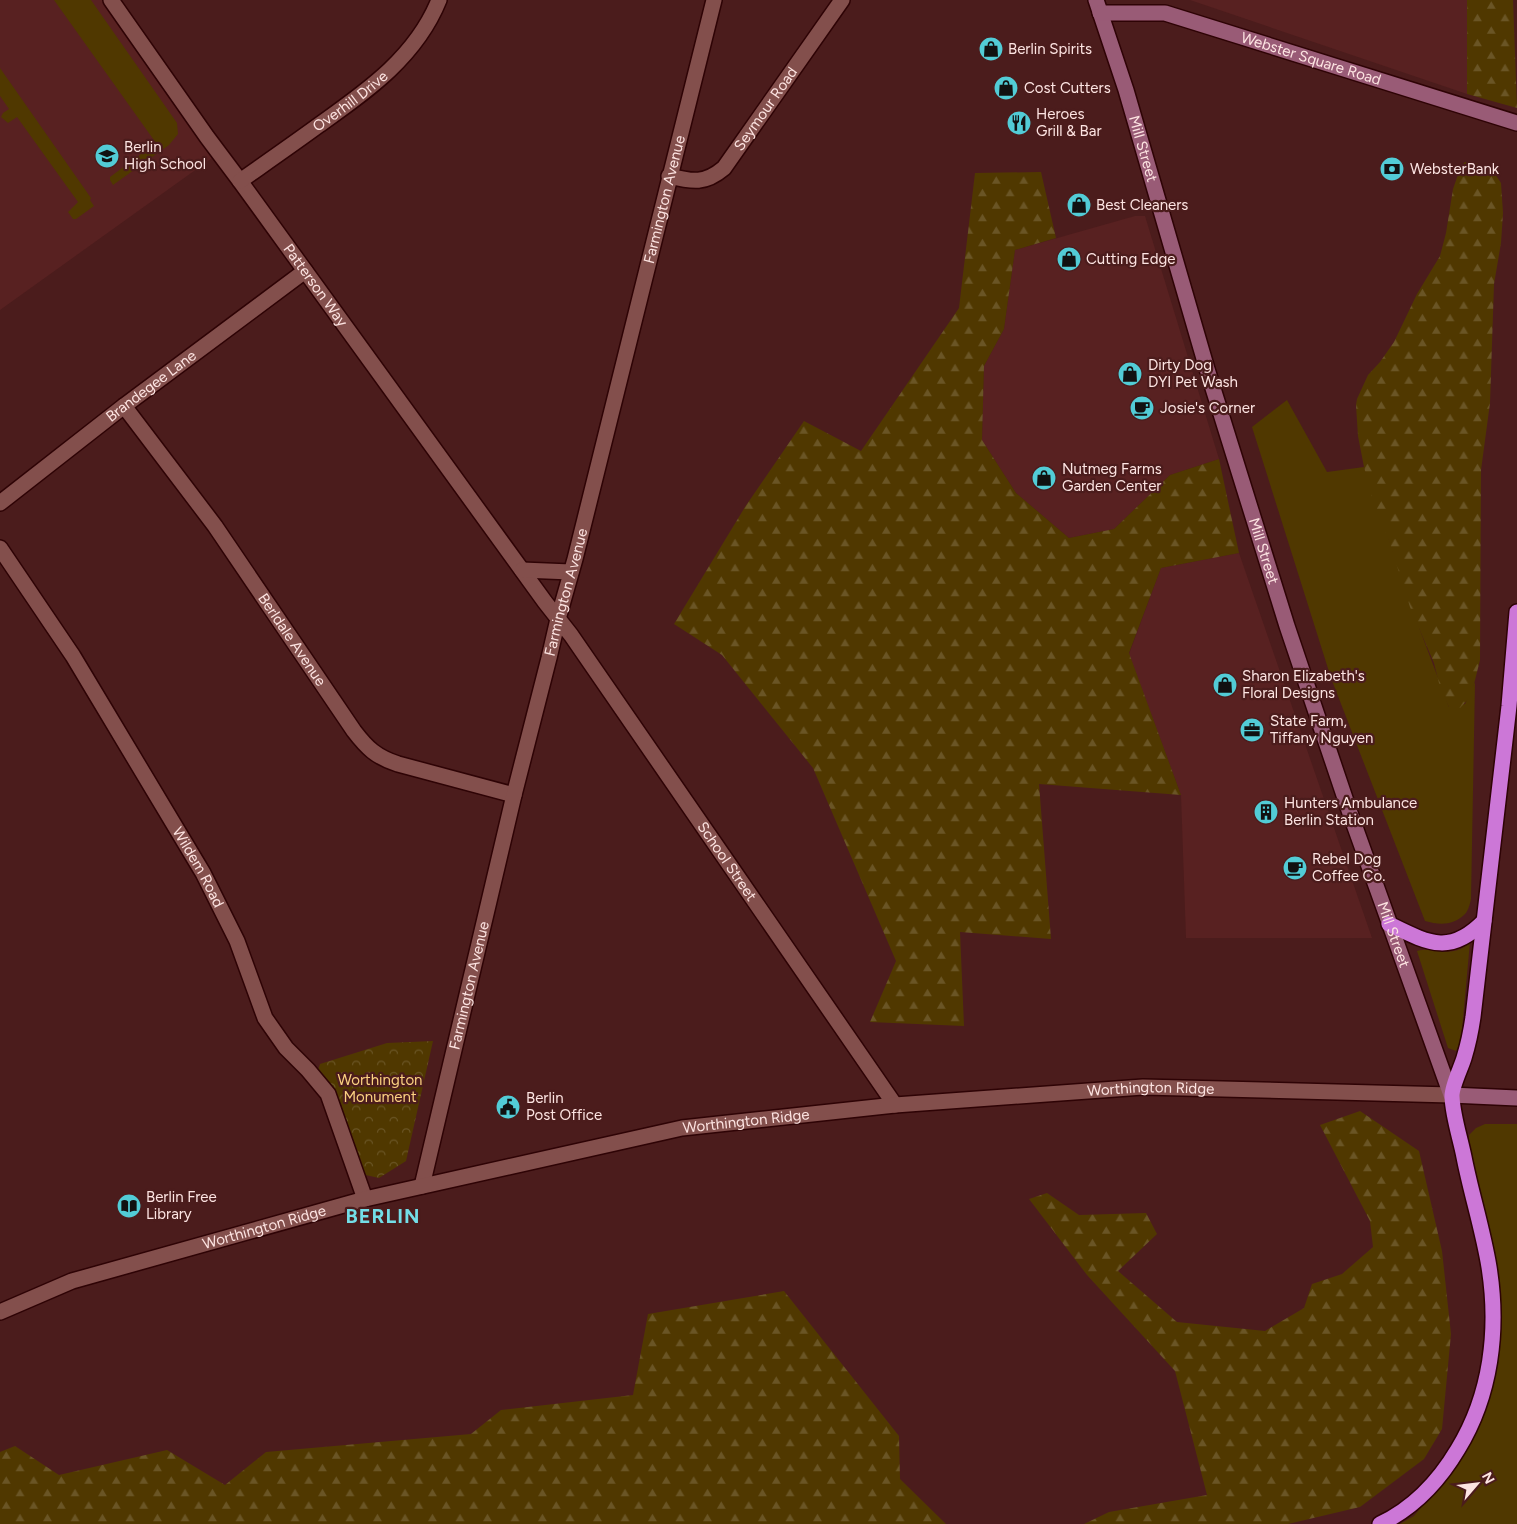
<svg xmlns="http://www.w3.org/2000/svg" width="1517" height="1524" font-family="Figtree,sans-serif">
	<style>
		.built { fill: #582121 }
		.grass { fill: #503800 }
		.forest { fill: url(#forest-firs) }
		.park { fill: url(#park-crowns) }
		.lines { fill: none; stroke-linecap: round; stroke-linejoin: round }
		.minor-casing { stroke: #2e0305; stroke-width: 18 }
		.tertiary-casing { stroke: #2e0305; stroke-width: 18 }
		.secondary-casing { stroke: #2e0305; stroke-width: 18 }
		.motorway-casing { stroke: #2e0305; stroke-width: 18 }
		.minor { stroke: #834f4c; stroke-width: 15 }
		.tertiary { stroke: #834f4c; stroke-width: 15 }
		.secondary { stroke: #995b76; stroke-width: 15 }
		.motorway { stroke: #cc77d7; stroke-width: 15 }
		.labels { text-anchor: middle; stroke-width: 4.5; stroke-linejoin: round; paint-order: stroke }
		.poi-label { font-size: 15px; fill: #fde4e2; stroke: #4b1c1c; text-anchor: start }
		.street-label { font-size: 15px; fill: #fde4e2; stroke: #4b1c1c }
		.park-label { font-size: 15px; fill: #fbd181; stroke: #4b1c1c }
		.district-label { font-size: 20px; font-weight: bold; letter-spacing: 1px; fill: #73dee7; stroke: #4b1c1c }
	</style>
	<defs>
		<pattern id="forest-firs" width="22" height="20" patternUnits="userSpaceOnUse" patternTransform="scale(1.25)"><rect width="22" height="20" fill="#503800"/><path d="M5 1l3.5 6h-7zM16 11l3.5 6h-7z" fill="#6a5525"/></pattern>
		<pattern id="park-crowns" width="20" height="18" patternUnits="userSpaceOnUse" patternTransform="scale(1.25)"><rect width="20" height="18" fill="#503800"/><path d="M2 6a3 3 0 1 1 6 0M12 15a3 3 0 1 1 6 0" fill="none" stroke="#6a5525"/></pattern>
	</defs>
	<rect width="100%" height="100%" fill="#4b1c1c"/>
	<g class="built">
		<path d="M0,0H110L219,153L0,310Z"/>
		<path d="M1190,0H1467V94Z"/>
		<path d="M1135,216H1145L1219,459L1170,475L1114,529L1069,538L1016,493L982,440L984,366L1004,329L1015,250Z"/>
		<path d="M1239,553L1372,938H1186L1181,795L1129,654L1161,568Z"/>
	</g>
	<g class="grass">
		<path d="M54,0H91L177,123L178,134L169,145L113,185L110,180V177L156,143Z"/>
		<path d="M0,68L91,198L90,200L94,206L76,219H73L68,212L78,202L17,117L8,123L1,117L3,113L9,109L0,96Z"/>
		<path d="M1287,400L1327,472L1364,467L1420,630L1449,707L1465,704L1475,682L1471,899C1470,904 1468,911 1465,914C1453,926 1439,925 1425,921L1331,678L1252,427Z"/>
		<path d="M1470,942L1461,1041L1456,1051L1448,1048L1417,951C1437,946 1452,960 1470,942Z"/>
		<path d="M1485,1124H1517V1524H1400L1414,1516L1446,1477L1481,1421L1496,1362L1500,1299L1483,1206L1468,1147L1469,1135L1476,1128Z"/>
	</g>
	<g class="forest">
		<path d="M1467,0H1513L1517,108L1467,94Z"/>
		<path d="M1465,162L1476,163L1495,174L1501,183L1503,213L1501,243L1494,284L1490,403L1481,470L1480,660L1471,696L1460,708L1449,707L1440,687L1434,663L1410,607L1389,541L1373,501L1364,467L1358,436L1356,405L1357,399L1368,375L1380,362L1394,342L1417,294L1440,256L1446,233L1453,189L1461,166Z"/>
		<path d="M1041,172L1056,238L1015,250L1004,329L984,366L982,440L1016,493L1069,538L1114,529L1170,475L1219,459L1239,553L1161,568L1129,653L1181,795L1039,784L1051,939L960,932L964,1026L870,1022L896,961L813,768L722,655L674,624L745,507L804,421L861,451L959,308L975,173Z"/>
		<path d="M1360,1111L1419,1151L1442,1251L1451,1334L1442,1429L1424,1459L1360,1507L1288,1524H1084L1109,1512L1207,1495L1175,1371L1087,1275L1029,1199L1047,1193L1079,1215L1146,1213L1157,1234L1118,1271L1177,1322L1265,1331L1304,1308L1312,1284L1342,1274L1373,1247L1370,1221L1320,1125Z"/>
		<path d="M784,1291L899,1436L900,1479L946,1524H0V1452L15,1446L59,1475L167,1450L225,1485L266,1452L471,1434L501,1410L633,1395L648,1314Z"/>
	</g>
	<path class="park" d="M433,1041L406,1161L379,1178L361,1174L341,1104L317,1073L320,1064L387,1043Z"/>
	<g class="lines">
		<defs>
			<g id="minor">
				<path id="s1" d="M111,0L207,137L240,181L545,602L571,635L895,1105"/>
				<path id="s2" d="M669,176C693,182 705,184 724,168L842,0"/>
				<path id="s3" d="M240,181C267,162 293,144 319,125C367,91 416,57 439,0"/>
				<path id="s4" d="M124,406L215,526L354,731C367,748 376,757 398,764L514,795"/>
				<path id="s5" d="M0,503L124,406L305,271"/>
				<path id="s6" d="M0,548L73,656L203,873L237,941L265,1018L286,1048L308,1070L328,1094L365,1199"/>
				<path d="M522,570L571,572"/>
			</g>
			<g id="tertiary">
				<path id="s7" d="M422,1186L514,795L549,658L558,619L575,559L714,0"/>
				<path id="s8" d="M0,1312L72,1281L365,1199L682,1128L895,1105L1143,1087L1451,1095"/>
			</g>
			<g id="secondary">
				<path id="s9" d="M1096,0L1126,90L1207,369L1287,626L1350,813L1451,1095L1517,1098"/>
				<path id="s10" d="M1100,13H1165L1517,123"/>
			</g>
			<g id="motorway">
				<path d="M1389,924C1428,943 1450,956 1484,921"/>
				<path d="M1380,1524C1414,1508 1439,1481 1458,1449C1491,1395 1499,1330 1489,1267C1483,1230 1471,1193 1464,1157C1460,1137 1453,1117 1452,1097C1451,1088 1461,1068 1464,1058C1468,1045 1471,1031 1473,1017L1509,706L1517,612"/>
			</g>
		</defs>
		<use href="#minor" class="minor-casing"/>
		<use href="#tertiary" class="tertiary-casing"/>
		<use href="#secondary" class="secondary-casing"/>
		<use href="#motorway" class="motorway-casing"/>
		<use href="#minor" class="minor"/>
		<use href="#tertiary" class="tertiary"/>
		<use href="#secondary" class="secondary"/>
		<use href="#motorway" class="motorway"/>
	</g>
	<defs>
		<symbol id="shop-disc" viewBox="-11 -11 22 22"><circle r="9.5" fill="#52ccd6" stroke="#4b1c1c"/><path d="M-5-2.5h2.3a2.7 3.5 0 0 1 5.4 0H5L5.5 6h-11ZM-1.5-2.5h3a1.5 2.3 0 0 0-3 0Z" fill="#111"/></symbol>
		<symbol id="restaurant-disc" viewBox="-11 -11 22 22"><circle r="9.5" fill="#52ccd6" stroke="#4b1c1c"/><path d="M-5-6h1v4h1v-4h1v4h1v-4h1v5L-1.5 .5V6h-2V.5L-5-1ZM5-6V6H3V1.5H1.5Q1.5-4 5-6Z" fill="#111"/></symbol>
		<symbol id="school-disc" viewBox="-11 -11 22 22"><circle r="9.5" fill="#52ccd6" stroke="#4b1c1c"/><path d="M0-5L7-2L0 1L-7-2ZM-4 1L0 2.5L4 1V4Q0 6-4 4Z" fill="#111"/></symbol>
		<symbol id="bank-disc" viewBox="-11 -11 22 22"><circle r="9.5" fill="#52ccd6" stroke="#4b1c1c"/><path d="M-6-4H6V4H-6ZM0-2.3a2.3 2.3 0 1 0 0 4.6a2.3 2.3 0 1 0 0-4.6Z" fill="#111"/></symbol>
		<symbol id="cafe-disc" viewBox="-11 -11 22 22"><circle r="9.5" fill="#52ccd6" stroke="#4b1c1c"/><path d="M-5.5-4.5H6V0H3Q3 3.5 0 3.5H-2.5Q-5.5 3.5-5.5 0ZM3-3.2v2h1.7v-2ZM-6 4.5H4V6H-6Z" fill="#111"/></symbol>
		<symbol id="office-disc" viewBox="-11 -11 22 22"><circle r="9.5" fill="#52ccd6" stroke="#4b1c1c"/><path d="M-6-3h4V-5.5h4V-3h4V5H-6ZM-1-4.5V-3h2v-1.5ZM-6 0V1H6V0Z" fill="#111"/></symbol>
		<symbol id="building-disc" viewBox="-11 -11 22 22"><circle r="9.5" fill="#52ccd6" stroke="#4b1c1c"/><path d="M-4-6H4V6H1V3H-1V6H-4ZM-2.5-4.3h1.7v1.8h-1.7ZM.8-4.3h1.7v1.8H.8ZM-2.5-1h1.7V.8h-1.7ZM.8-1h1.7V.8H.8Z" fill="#111"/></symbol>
		<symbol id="civic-disc" viewBox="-11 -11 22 22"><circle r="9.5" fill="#52ccd6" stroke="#4b1c1c"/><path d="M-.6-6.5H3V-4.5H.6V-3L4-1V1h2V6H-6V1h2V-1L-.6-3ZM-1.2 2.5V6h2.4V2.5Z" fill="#111"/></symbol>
		<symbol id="library-disc" viewBox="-11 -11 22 22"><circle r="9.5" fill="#52ccd6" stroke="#4b1c1c"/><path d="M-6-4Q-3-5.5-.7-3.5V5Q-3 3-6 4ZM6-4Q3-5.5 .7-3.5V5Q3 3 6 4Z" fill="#111"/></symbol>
	</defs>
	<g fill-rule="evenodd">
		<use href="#shop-disc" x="977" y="35" width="28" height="28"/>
		<use href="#shop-disc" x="992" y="74" width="28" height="28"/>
		<use href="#restaurant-disc" x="1005" y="109" width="28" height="28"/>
		<use href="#school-disc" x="93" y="142" width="28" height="28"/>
		<use href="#bank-disc" x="1378" y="155" width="28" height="28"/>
		<use href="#shop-disc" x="1065" y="191" width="28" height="28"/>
		<use href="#shop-disc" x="1055" y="245" width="28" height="28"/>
		<use href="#shop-disc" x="1116" y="360" width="28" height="28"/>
		<use href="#cafe-disc" x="1128" y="394" width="28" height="28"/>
		<use href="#shop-disc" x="1030" y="464" width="28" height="28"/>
		<use href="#shop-disc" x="1211" y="671" width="28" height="28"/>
		<use href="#office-disc" x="1238" y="716" width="28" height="28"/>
		<use href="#building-disc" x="1252" y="798" width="28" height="28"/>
		<use href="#cafe-disc" x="1281" y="854" width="28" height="28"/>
		<use href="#civic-disc" x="494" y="1093" width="28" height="28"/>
		<use href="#library-disc" x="115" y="1192" width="28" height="28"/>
	</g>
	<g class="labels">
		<g class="poi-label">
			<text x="1008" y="54">Berlin Spirits</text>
			<text x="1024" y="93">Cost Cutters</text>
			<text x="1036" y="119">Heroes<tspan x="1036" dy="17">Grill &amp; Bar</tspan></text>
			<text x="124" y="152">Berlin<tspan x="124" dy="17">High School</tspan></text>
			<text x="1410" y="174">WebsterBank</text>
			<text x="1096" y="210">Best Cleaners</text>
			<text x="1086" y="264">Cutting Edge</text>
			<text x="1148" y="370">Dirty Dog<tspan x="1148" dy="17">DYI Pet Wash</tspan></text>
			<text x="1160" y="413">Josie's Corner</text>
			<text x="1062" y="474">Nutmeg Farms<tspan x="1062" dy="17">Garden Center</tspan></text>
			<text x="1242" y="681">Sharon Elizabeth's<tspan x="1242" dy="17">Floral Designs</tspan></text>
			<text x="1270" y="726">State Farm,<tspan x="1270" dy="17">Tiffany Nguyen</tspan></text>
			<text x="1284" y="808">Hunters Ambulance<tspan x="1284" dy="17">Berlin Station</tspan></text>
			<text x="1312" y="864">Rebel Dog<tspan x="1312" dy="17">Coffee Co.</tspan></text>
			<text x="526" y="1103">Berlin<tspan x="526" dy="17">Post Office</tspan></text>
			<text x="146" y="1202">Berlin Free<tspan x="146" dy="17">Library</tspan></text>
		</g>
		<g class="street-label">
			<text dy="5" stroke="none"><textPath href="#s10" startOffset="218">Webster Square Road</textPath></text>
			<text dy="5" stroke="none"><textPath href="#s3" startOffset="136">Overhill Drive</textPath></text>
			<text dy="5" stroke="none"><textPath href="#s2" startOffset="131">Seymour Road</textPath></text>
			<text dy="5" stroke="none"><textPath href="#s9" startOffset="156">Mill Street</textPath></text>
			<text dy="5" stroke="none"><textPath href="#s7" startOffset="1016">Farmington Avenue</textPath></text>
			<text dy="5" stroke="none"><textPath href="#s1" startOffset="351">Patterson Way</textPath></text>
			<text dy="5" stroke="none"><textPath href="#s5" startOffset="191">Brandegee Lane</textPath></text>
			<text dy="5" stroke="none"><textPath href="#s9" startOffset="576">Mill Street</textPath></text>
			<text dy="5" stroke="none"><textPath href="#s7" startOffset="611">Farmington Avenue</textPath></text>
			<text dy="5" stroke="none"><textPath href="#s4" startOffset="288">Berldale Avenue</textPath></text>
			<text dy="5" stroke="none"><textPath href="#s1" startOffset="1059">School Street</textPath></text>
			<text dy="5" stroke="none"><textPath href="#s6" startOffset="376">Wildem Road</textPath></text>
			<text dy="5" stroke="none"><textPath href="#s9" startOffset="981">Mill Street</textPath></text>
			<text dy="5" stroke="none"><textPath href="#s7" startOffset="206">Farmington Avenue</textPath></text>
			<text dy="5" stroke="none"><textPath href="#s8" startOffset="1178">Worthington Ridge</textPath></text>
			<text dy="5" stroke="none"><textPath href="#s8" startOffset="772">Worthington Ridge</textPath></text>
			<text dy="5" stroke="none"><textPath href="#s8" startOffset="278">Worthington Ridge</textPath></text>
		</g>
		<g class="park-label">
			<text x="380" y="1085">Worthington<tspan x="380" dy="17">Monument</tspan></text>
		</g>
		<g class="district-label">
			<text x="383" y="1223">BERLIN</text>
		</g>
	</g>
	<g transform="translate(1477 1484) rotate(62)" stroke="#4b1c1c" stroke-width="4" paint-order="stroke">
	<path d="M0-4L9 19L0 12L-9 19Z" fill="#fde4e2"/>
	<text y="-8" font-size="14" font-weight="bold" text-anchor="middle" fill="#fde4e2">N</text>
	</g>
</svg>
